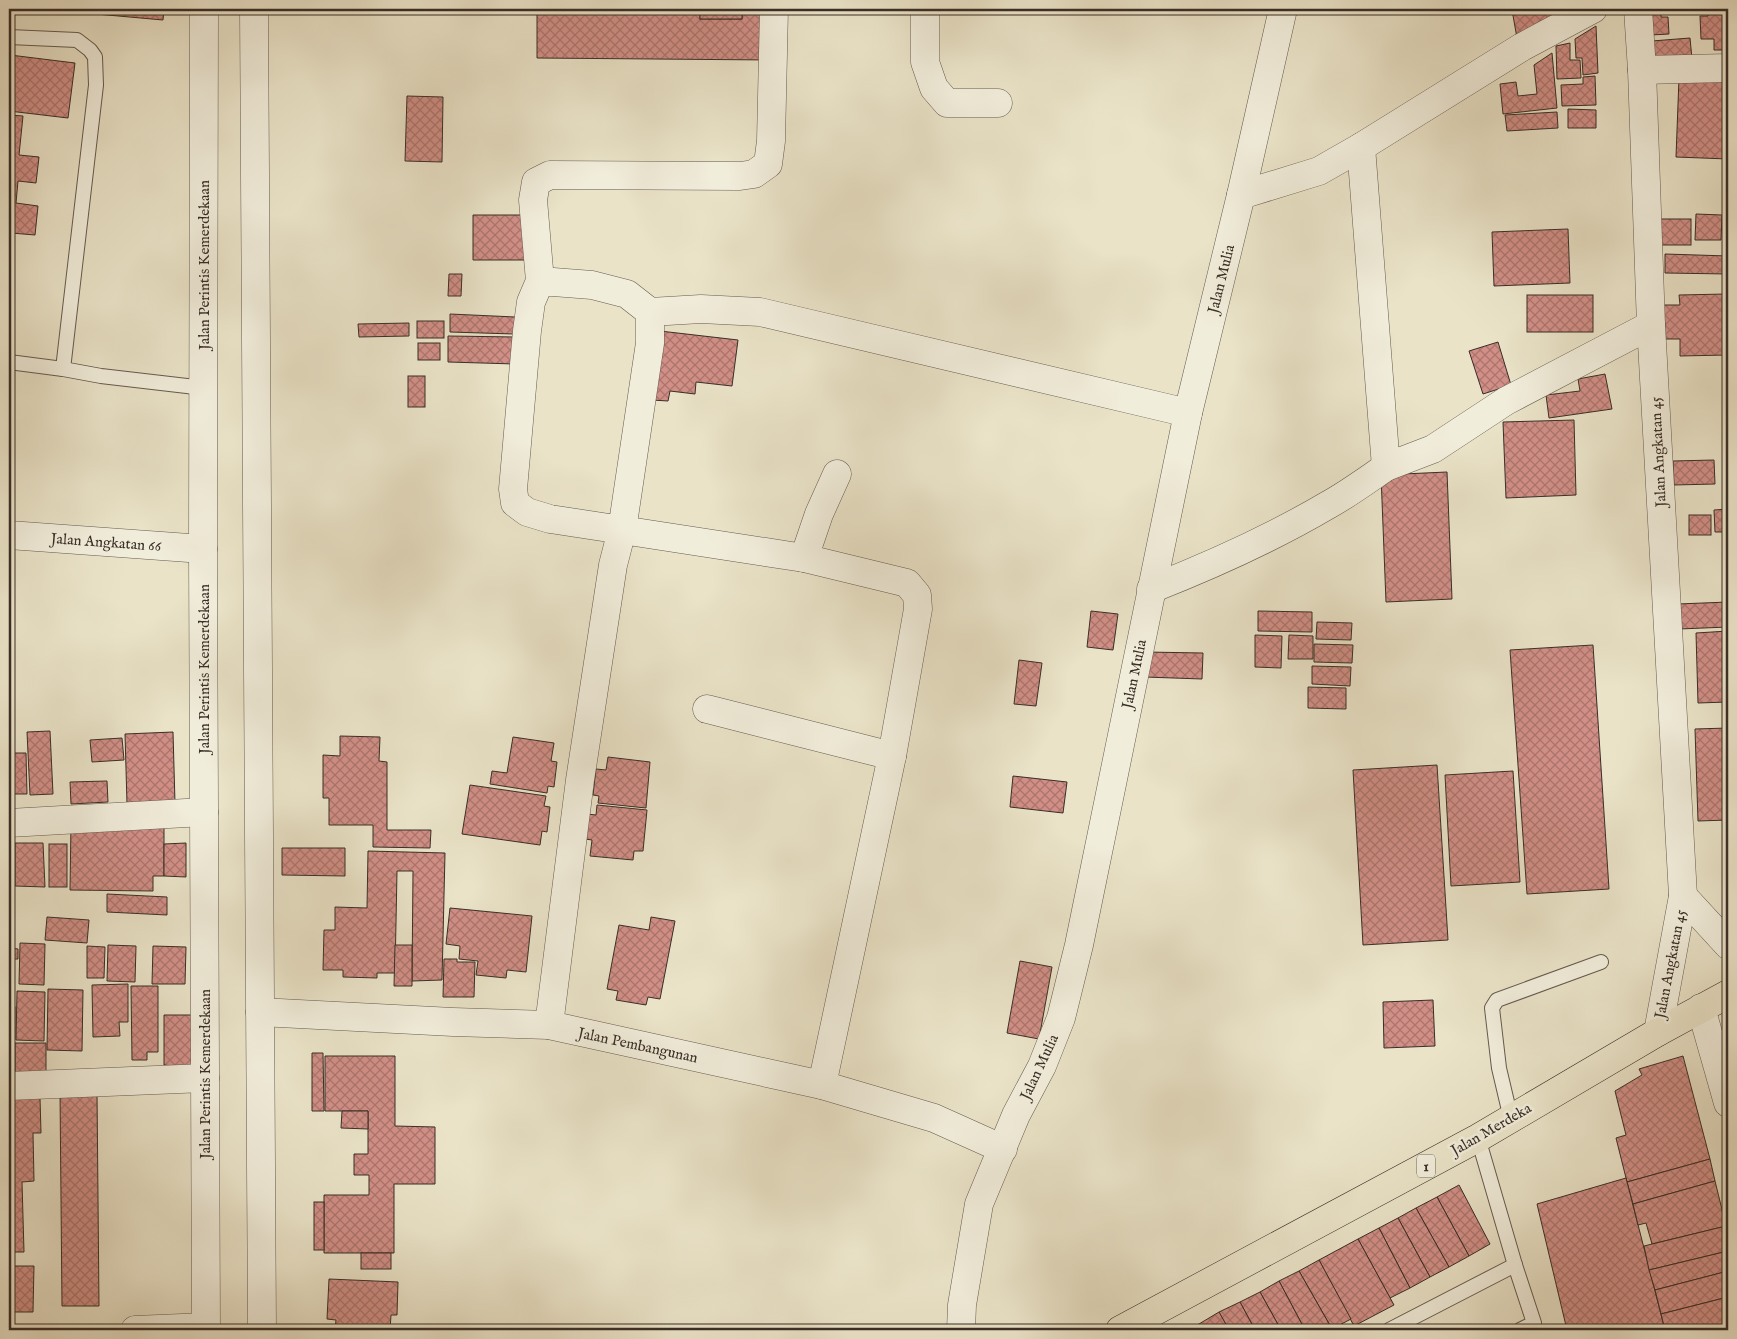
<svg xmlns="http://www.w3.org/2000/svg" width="1737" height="1339" font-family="'IM FELL English',serif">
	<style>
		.building { fill: url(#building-cross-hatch); stroke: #392e27 }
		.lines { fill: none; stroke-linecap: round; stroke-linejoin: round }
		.service-casing { stroke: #655b4f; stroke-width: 16 }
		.minor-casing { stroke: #655b4f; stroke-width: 29 }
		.tertiary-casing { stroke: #655b4f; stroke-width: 29 }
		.trunk-casing { stroke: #392e27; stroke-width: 29 }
		.service { stroke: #f1eddb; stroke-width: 14 }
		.minor { stroke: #f1eddb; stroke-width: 28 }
		.tertiary { stroke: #f1eddb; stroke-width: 28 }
		.trunk { stroke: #eae3c8; stroke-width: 28 }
		.labels { text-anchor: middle; stroke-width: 5; stroke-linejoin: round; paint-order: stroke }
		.shield { fill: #f1eddb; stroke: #70675d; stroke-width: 1 }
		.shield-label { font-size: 14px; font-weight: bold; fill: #392e27 }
		.street-label { font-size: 15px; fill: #392e27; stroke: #f1eddb }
	</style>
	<defs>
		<pattern id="building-cross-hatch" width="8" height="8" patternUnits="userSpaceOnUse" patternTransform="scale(1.25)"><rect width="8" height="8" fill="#d28f87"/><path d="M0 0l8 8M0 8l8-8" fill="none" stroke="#ab756e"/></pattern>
	</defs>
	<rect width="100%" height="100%" fill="#eae3c8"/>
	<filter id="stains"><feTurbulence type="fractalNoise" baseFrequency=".004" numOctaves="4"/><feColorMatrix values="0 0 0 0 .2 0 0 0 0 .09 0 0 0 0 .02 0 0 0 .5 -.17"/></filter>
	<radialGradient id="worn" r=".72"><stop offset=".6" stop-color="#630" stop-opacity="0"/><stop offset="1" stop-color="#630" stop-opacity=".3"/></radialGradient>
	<g class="building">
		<rect x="9" y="9" width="8" height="3"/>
		<path d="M96,9H164L163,20L96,14Z"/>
		<path d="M537,9H700V19H742V9H769V60L537,58Z"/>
		<rect x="700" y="9" width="42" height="10"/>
		<path d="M1515,9H1563L1517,38L1512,10Z"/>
		<path d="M1650,9H1661V17H1668L1669,34L1651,35Z"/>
		<path d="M1665,9H1704V12L1665,13Z"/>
		<path d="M1708,9H1727L1728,50H1714V39H1701L1700,16H1708Z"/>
		<path d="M1596,26L1598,73L1583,75L1582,58H1576L1575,39Z"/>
		<path d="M1690,38L1692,59L1653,61L1652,41Z"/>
		<path d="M1570,43V60H1580L1581,78L1557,79L1556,46Z"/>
		<path d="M1552,53L1557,108L1503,114L1500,84L1516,82L1518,96L1537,94L1534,65Z"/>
		<path d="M10,55L75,63L68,118L9,111Z"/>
		<path d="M1595,76L1596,105L1562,106L1561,85L1583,84V77Z"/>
		<path d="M1679,78L1728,80V159L1676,157Z"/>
		<path d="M407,96L443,97L442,162L405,161Z"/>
		<path d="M1568,109L1596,110V128H1568Z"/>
		<path d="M1557,112L1558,128L1507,131L1505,115Z"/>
		<path d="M9,115L23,116L19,155L39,157L36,183L18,181L16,203L38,206L35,235L11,233L9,259Z"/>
		<path d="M1696,214L1722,215L1721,240H1695Z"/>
		<path d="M473,215H524L525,260H473Z"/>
		<rect x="1660" y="219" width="31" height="26"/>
		<path d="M1568,229L1570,283L1494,286L1492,232Z"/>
		<path d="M1665,254L1728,256V274L1665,273Z"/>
		<path d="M449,274H462L461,296H448Z"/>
		<path d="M1726,294L1727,355L1680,356V339H1663L1662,305H1680L1679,295Z"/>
		<rect x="1527" y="295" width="66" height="37"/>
		<path d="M450,314L515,317L514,334L450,332Z"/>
		<rect x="417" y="321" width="27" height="17"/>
		<path d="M409,323V336L359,337L358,324Z"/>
		<path d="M660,331L738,340L732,386L696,382L695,394L670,391L668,401L652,400Z"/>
		<path d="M448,336L516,337L515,364L448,362Z"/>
		<path d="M1498,342L1511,385L1483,394L1469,351Z"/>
		<rect x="418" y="343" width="22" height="17"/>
		<path d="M1605,374L1612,409L1549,418L1546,395L1580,391L1578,379Z"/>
		<rect x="408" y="376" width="17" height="31"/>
		<path d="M1574,420L1576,495L1506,498L1503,422Z"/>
		<path d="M1714,460L1715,484L1674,485L1673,461Z"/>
		<path d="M1447,472L1452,599L1386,602L1381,475Z"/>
		<path d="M1728,509V532H1715L1714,510Z"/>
		<rect x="1689" y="515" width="22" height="20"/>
		<path d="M1728,602V627L1679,629L1678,604Z"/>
		<path d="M1091,611L1118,614L1113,650L1087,647Z"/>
		<path d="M1258,611L1312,612V632L1258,631Z"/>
		<path d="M1317,622L1352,623L1351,640L1316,639Z"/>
		<path d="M1728,631V702L1698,703L1696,633Z"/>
		<path d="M1255,635L1282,636L1281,668L1255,667Z"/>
		<path d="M1289,635L1313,636V659H1288Z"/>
		<path d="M1314,644L1353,645L1352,663L1314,662Z"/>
		<path d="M1593,645L1609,889L1527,894L1510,650Z"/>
		<path d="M1146,652L1203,653L1202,679L1145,677Z"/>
		<path d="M1019,660L1042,663L1036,706L1014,704Z"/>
		<path d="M1312,666L1351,667L1350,686L1312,684Z"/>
		<path d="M1308,687L1346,688V709L1308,708Z"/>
		<path d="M1728,728V820L1698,821L1695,729Z"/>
		<path d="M50,731L53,794L30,795L27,732Z"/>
		<path d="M173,732L175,803L127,804L125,734Z"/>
		<path d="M340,736L380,737L379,761L387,762V830H431L430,848L373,847V825H329V798H323V755L340,756Z"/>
		<path d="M513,737L554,743L551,761L557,762L554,787L548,786L547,793L490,784L492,771L507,773Z"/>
		<path d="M122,738L124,760L92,762L90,740Z"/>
		<path d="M12,753H26L27,794H14Z"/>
		<path d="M608,757L650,762L646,808L598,803L599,796L593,795L596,769L606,770Z"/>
		<path d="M9,760L13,809H9Z"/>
		<path d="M1437,765L1448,940L1363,945L1353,770Z"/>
		<path d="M1513,771L1520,882L1451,886L1445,775Z"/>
		<path d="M1013,776L1067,782L1063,813L1010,807Z"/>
		<path d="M107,781L108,802L71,804L70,782Z"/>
		<path d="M470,785L546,796L544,806L550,807L547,832L542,831L540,845L462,834Z"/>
		<path d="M597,805L647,810L643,851H634L633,860L590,856L592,840L585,839L587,814L596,815Z"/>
		<path d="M71,823L164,824V876H153V891L70,890Z"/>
		<path d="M15,843H43L45,887L15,886Z"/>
		<path d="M186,843V877L164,876V844Z"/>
		<rect x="49" y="844" width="18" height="43"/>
		<path d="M282,848H345V876L282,875Z"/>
		<path d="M368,851L445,853L442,980L412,981L413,871H397L395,973H377V978L343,977V970H323L324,930H335V907L367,908Z"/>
		<path d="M107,894L167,897V915L107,912Z"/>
		<path d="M450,908L532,916L526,972L507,970L506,978L476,975L478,961L459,959L460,946L446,944Z"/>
		<path d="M47,917L89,920L87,943L45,940Z"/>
		<path d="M651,917L675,921L660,999L648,997L646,1005L616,1000L618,991L607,989L619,925L649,930Z"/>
		<path d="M20,943L45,944L44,985L19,984Z"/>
		<path d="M108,945L136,946L135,982L107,981Z"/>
		<path d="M395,945H412V986H394Z"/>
		<path d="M87,946L105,947L104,978H87Z"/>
		<path d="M153,946L186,947L185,984H152Z"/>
		<path d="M9,948L18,949V959H9Z"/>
		<path d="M444,959H457V962H475L474,997H443Z"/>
		<path d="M1020,961L1052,967L1039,1039L1007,1033Z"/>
		<path d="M128,984V1022H119L120,1036L93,1037L92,985Z"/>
		<path d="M131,986H158V1052H147V1060H132Z"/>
		<path d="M48,989L83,990L82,1051L47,1050Z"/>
		<path d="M17,991L45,992L44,1041L16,1040Z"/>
		<path d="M1433,1000L1435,1046L1384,1048L1383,1002Z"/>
		<rect x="9" y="1007" width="6" height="32"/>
		<path d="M164,1015H194L193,1068L164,1065Z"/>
		<path d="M15,1043H46V1074L15,1073Z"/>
		<rect x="9" y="1044" width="3" height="32"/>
		<path d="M312,1053H323L324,1111H312Z"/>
		<path d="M325,1056H395V1126L435,1127V1184H394V1253H324V1195H369V1175H354V1154H368V1111H325Z"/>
		<path d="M1683,1056L1710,1159L1627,1182L1616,1138L1626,1135L1615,1091L1642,1075L1639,1069Z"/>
		<path d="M60,1092H97L99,1306H62Z"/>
		<path d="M9,1098H40L41,1133H33L34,1181L22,1182L24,1252H9Z"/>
		<path d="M342,1111H368V1129L341,1128Z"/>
		<path d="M1710,1159L1715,1181L1633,1204L1627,1182Z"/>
		<path d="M1626,1178L1665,1330H1567L1537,1204Z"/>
		<path d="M1715,1181L1726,1226L1652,1244L1646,1223L1638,1225L1633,1204Z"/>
		<path d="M1459,1185L1490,1244L1469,1256L1437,1197Z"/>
		<path d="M1437,1197L1469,1256L1449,1267L1416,1208Z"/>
		<rect x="314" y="1202" width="10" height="48"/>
		<path d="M1416,1208L1449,1267L1430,1277L1398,1218Z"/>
		<path d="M1398,1218L1430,1277L1410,1288L1379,1228Z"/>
		<path d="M1726,1226L1728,1236V1251L1649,1270L1644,1246Z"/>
		<path d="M1379,1228L1410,1288L1390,1298L1358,1239Z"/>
		<path d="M1358,1239L1394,1305L1354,1326L1319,1260Z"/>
		<path d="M1728,1251V1271L1655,1290L1649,1270Z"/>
		<rect x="361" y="1253" width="30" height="16"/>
		<path d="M1319,1260L1351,1319L1332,1329L1299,1271Z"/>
		<path d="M9,1266H34L33,1312H9Z"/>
		<path d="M1299,1271L1332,1329L1330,1330H1305L1279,1281Z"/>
		<path d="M1728,1271V1297L1661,1314L1655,1290Z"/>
		<path d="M329,1279L398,1282L397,1315H391L390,1330H335L336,1320L327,1319Z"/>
		<path d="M1279,1281L1305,1330H1281L1260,1292Z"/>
		<path d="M1260,1292L1281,1330H1255L1240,1302Z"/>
		<path d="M1728,1297V1323L1699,1330H1665L1661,1314Z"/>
		<path d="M1240,1302L1255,1330H1229L1219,1312Z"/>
		<path d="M1219,1312L1229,1330H1202L1199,1324Z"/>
		<path d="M1728,1323V1330H1699Z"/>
		<path d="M1199,1324L1202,1330H1186Z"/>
	</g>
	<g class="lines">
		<defs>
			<g id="service">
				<path d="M9,37L77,40L90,50L95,57L96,85L63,369L101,376L204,388"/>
				<path d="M9,362L63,369"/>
				<path d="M1511,1119L1499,1068L1492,1008L1497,1000L1601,962"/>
				<path d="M1478,1138L1515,1265L1534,1323L1520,1330"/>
				<path d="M1389,1330L1515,1265"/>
			</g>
			<g id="minor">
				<path d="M925,9V62L934,88L947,103H998"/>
				<path d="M1642,70L1728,68"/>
				<path d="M1361,147L1386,467L1433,449L1506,401L1651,325"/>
				<path d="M1241,195L1319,171L1361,147L1522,47L1593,9"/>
				<path d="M540,281L531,302L527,331L513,489L515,503L527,512L550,519L622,530L650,343V312L627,294L592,285L540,281L533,200L536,182L550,175L740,176L754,174L768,164L771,141L774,9"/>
				<path d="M650,312L701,309L760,312L1188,413"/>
				<path d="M9,535L203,549"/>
				<path d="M804,558L819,514L837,474"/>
				<path d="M1151,589C1212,565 1272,538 1328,505C1348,494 1367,480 1386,467"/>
				<path d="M707,709L892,756"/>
				<path d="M9,823L204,812"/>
				<path d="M1701,1008L1728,1103"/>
				<path d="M260,1012L453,1022L549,1025L822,1085L934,1118L1003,1149"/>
				<path d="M549,1025L580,780L613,565L622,530L804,558L907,583L917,595L918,609L892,756L822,1085"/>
				<path d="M9,1086L205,1078"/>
				<path d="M135,1330L206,1327"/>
				<path d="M961,1330L962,1305L979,1204L1016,1115L1042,1066L1061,1018L1079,945L1188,413L1241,195L1283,9"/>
			</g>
			<g id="tertiary">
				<path d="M204,9L203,549L206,1330"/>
				<path d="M254,9L262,1330"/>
				<path d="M1638,9L1642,70L1651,325L1683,896L1658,1032"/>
				<path d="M1683,896L1728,945"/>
			</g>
			<path id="trunk" d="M1120,1330L1478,1138L1658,1032L1728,994"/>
		</defs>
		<use href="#service" class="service-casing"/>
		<use href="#minor" class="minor-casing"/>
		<use href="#tertiary" class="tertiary-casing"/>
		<use href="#trunk" class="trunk-casing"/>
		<use href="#service" class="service"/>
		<use href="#minor" class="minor"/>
		<use href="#tertiary" class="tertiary"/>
		<use href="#trunk" class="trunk"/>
	</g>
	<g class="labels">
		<rect class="shield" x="1417" y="1154.5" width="18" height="23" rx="4"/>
		<g class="shield-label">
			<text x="1426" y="1171">1</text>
		</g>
		<g class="street-label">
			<text transform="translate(204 265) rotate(-90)" y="5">Jalan Perintis Kemerdekaan</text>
			<text transform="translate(1221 279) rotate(-76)" y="5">Jalan Mulia</text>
			<text transform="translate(1658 452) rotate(-93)" y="5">Jalan Angkatan 45</text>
			<text transform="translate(106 542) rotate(4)" y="5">Jalan Angkatan 66</text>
			<text transform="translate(204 669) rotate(-90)" y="5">Jalan Perintis Kemerdekaan</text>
			<text transform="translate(1134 674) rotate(-78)" y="5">Jalan Mulia</text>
			<text transform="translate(1670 964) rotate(-79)" y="5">Jalan Angkatan 45</text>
			<text transform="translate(638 1045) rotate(12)" y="5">Jalan Pembangunan</text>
			<text transform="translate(1039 1067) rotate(-65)" y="5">Jalan Mulia</text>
			<text transform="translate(205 1074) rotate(-90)" y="5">Jalan Perintis Kemerdekaan</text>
			<text transform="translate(1491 1129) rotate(-30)" y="5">Jalan Merdeka</text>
		</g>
	</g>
	<rect width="1737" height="1339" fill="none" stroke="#eae3c8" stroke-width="30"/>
	<rect x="10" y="10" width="1717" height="1319" fill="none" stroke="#392e27" stroke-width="2.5"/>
	<rect x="15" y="15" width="1707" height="1309" fill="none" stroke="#392e27"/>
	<rect width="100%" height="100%" filter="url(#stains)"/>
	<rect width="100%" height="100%" fill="url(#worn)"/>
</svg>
